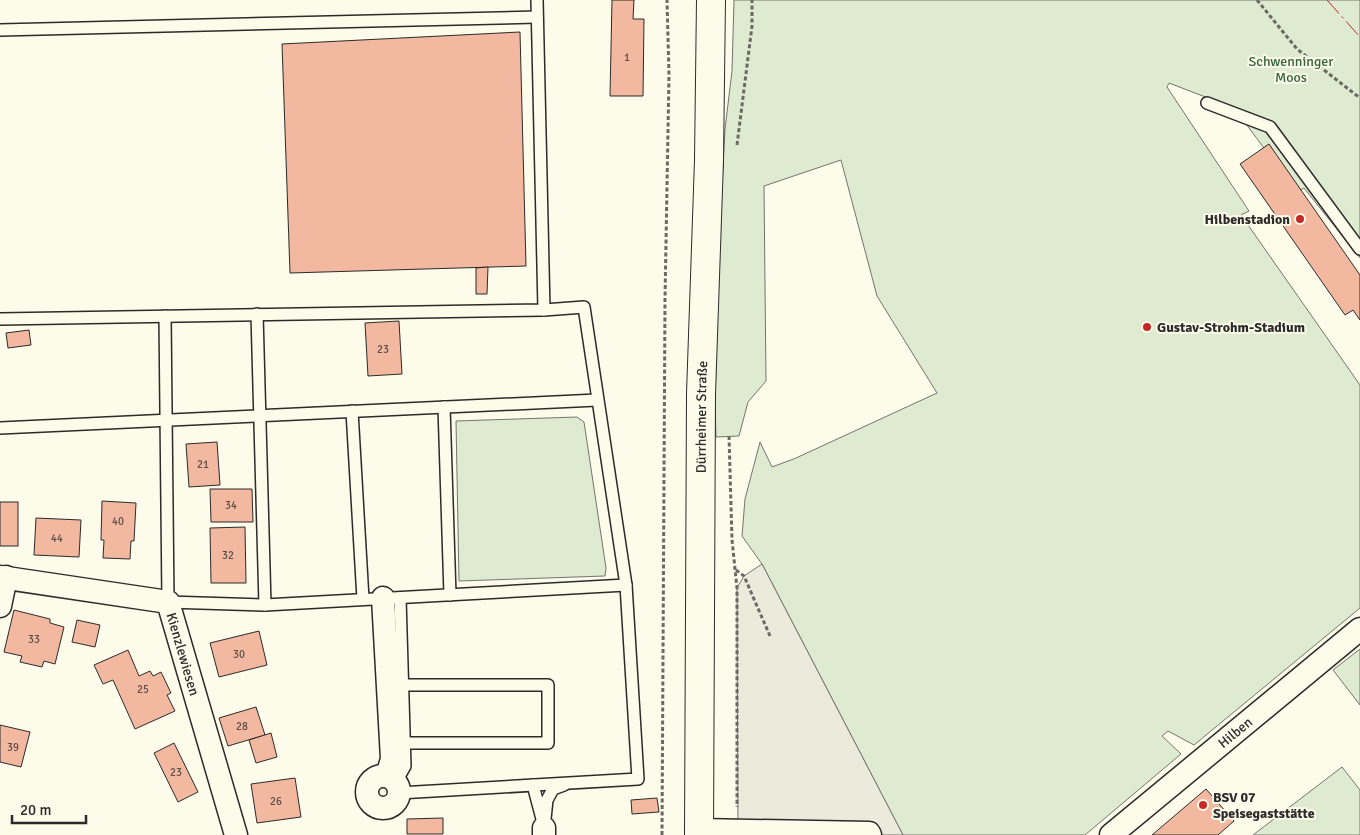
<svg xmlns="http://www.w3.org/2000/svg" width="1360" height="835" font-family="Signika,sans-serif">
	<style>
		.green { fill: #deebd1; stroke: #74746e }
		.parking { fill: #eceadb; stroke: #74746e }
		.building { fill: #f2b8a0; stroke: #2b2b2b }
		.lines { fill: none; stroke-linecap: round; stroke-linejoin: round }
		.lane-casing { stroke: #2b2b2b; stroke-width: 14 }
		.street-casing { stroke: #2b2b2b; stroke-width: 25 }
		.secondary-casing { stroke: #2b2b2b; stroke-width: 30 }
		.path { stroke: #6a6964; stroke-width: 3; stroke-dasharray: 4 2.5; stroke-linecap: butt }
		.lane { stroke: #fdfbea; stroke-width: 11 }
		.street { stroke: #fdfbea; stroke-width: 22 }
		.secondary { stroke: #fdfbea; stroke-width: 28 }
		.power { stroke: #c62828; stroke-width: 1; stroke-dasharray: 18 4 2.5 4; stroke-linecap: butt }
		.poi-dot { fill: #c62828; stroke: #fdfbea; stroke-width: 2 }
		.labels { text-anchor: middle; stroke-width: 4; stroke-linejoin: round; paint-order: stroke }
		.number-label { font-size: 11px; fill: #5d4e48 }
		.park-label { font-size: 14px; fill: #34623c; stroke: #fdfbea }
		.poi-label { font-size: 14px; font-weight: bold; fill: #2b2b2b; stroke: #fdfbea; text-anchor: start }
		.street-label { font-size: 14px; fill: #2b2b2b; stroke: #fdfbea }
	</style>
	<rect width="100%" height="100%" fill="#fdfbea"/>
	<g class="green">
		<path d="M734,0H1360V258L1304,188L1297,192L1234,108L1169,83L1167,87L1249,211L1241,215L1360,385V608L1194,745L1168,731L1162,736L1181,754L1085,835H903L762,564L742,536L745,499L760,442L772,467L796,458L937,393L877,296L841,160L764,186L766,381L748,402L739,436L716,437L715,405L719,244L725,129L732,71Z"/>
		<path d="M577,417L584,422L606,568L605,576L459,581L456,421Z"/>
		<path d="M1360,649V705L1333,670Z"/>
		<path d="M1342,767L1360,790V835H1253Z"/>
	</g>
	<path class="parking" d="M762,564L903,835H738L737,588L744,576Z"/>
	<g class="building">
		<path d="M612,0H634L633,19H644L643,96H610Z"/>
		<path d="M520,32L526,266L290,273L282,44Z"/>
		<path d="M1269,144L1360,275V320L1353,310L1345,315L1240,164Z"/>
		<path d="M488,267L487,294H476V268Z"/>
		<path d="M399,321L402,374L368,376L365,323Z"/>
		<path d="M29,330L31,345L8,348L6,333Z"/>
		<path d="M217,442L220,485L189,487L186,444Z"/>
		<path d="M210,489H252L253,522H211Z"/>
		<path d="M102,501L136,503L134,541H131L130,559L103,558L104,540H101Z"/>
		<rect x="0" y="502" width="18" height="44"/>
		<path d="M36,518L81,520L79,557L34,555Z"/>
		<path d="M245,527L246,583H211L210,528Z"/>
		<path d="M14,610L50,619V623L64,627L55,664L44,661L42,667L20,662L22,656L4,652Z"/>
		<path d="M77,620L100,625L95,647L72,642Z"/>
		<path d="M259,631L267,665L219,677L210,643Z"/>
		<path d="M128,650L139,676L150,671L153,676L161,672L171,693L167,695L175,711L135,729L113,680L103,684L94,665Z"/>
		<path d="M256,707L265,735L228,746L219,718Z"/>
		<path d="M0,725L30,732L21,767L0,762Z"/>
		<path d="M271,733L277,757L256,763L249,740Z"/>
		<path d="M174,743L198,792L178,802L154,753Z"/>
		<path d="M295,778L301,817L257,823L251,784Z"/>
		<path d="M1206,789L1234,821L1218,835H1152Z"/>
		<path d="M657,798L659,812L632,814L631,800Z"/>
		<path d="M443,818V834H407V819Z"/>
	</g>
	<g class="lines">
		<defs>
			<g id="lane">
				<path d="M537,0L544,310"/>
				<path d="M0,30L537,17"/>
				<path d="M1207,103L1270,127L1360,249"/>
				<path d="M257,314L265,605"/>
				<path d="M165,316L168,602L265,605L626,585"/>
				<path d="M0,319L544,310L584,307L626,585L638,779L399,793"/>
				<path d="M444,407L450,595"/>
				<path d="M352,411L363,599"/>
				<path d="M0,428L597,400"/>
				<path d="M403,685H548V743H404"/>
				<path d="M396,782L405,766L400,598"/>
				<path d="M533,785L542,819"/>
				<path d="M544,828L547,800L553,789L564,785"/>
			</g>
			<g id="street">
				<path id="s1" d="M0,577L168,602L236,835"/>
				<path d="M383,598L392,759L387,776"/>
				<path d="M0,606L6,577"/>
				<circle cx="383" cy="792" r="16"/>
				<path d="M544,828V835"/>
				<path d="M699,830L869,833L870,835"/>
				<path id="s2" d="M1111,835L1360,629"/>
			</g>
			<g id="secondary">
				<path id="s3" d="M699,835L701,394L709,160L711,0"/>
			</g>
		</defs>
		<use href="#lane" class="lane-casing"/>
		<use href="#street" class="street-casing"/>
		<use href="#secondary" class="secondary-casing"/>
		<g class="path">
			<path d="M1257,0L1297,49L1360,98"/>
			<path d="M737,145L752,26V0"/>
			<path d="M729,436L732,540L737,588V807"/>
			<path d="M736,570L744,576L770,636"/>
			<path d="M662,835L665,299L669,75L667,0"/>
		</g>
		<use href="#lane" class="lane"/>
		<use href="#street" class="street"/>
		<use href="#secondary" class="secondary"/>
		<path class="power" d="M1327,0L1360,37"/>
	</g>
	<g class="poi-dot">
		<circle cx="1300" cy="219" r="5"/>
		<circle cx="1147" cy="327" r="5"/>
		<circle cx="1203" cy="805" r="5"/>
	</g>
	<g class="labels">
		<g class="number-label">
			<text x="627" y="61">1</text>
			<text x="383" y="353">23</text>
			<text x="203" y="468">21</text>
			<text x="231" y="509">34</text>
			<text x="118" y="525">40</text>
			<text x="57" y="542">44</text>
			<text x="228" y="559">32</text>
			<text x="34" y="643">33</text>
			<text x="239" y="658">30</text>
			<text x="143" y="693">25</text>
			<text x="242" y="730">28</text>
			<text x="13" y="751">39</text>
			<text x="176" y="776">23</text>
			<text x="276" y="805">26</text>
		</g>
		<g class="park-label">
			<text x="1291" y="66">Schwenninger<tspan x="1291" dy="16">Moos</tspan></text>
		</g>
		<g class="poi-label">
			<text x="1290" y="224" text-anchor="end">Hilbenstadion</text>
			<text x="1157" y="332">Gustav-Strohm-Stadium</text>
			<text x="1213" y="802">BSV 07<tspan x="1213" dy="16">Speisegaststätte</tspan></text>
		</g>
		<g class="street-label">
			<text dy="5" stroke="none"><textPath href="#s3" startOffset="418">Dürrheimer Straße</textPath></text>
			<text dy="5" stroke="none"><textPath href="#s1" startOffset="224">Kienzlewiesen</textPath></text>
			<text dy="5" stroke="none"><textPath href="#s2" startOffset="161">Hilben</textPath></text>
		</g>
	</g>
	<path d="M12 815v8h74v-8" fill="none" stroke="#2b2b2b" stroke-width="2.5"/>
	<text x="20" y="815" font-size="15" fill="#2b2b2b" stroke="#fdfbea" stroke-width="4" paint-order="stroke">20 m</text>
</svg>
